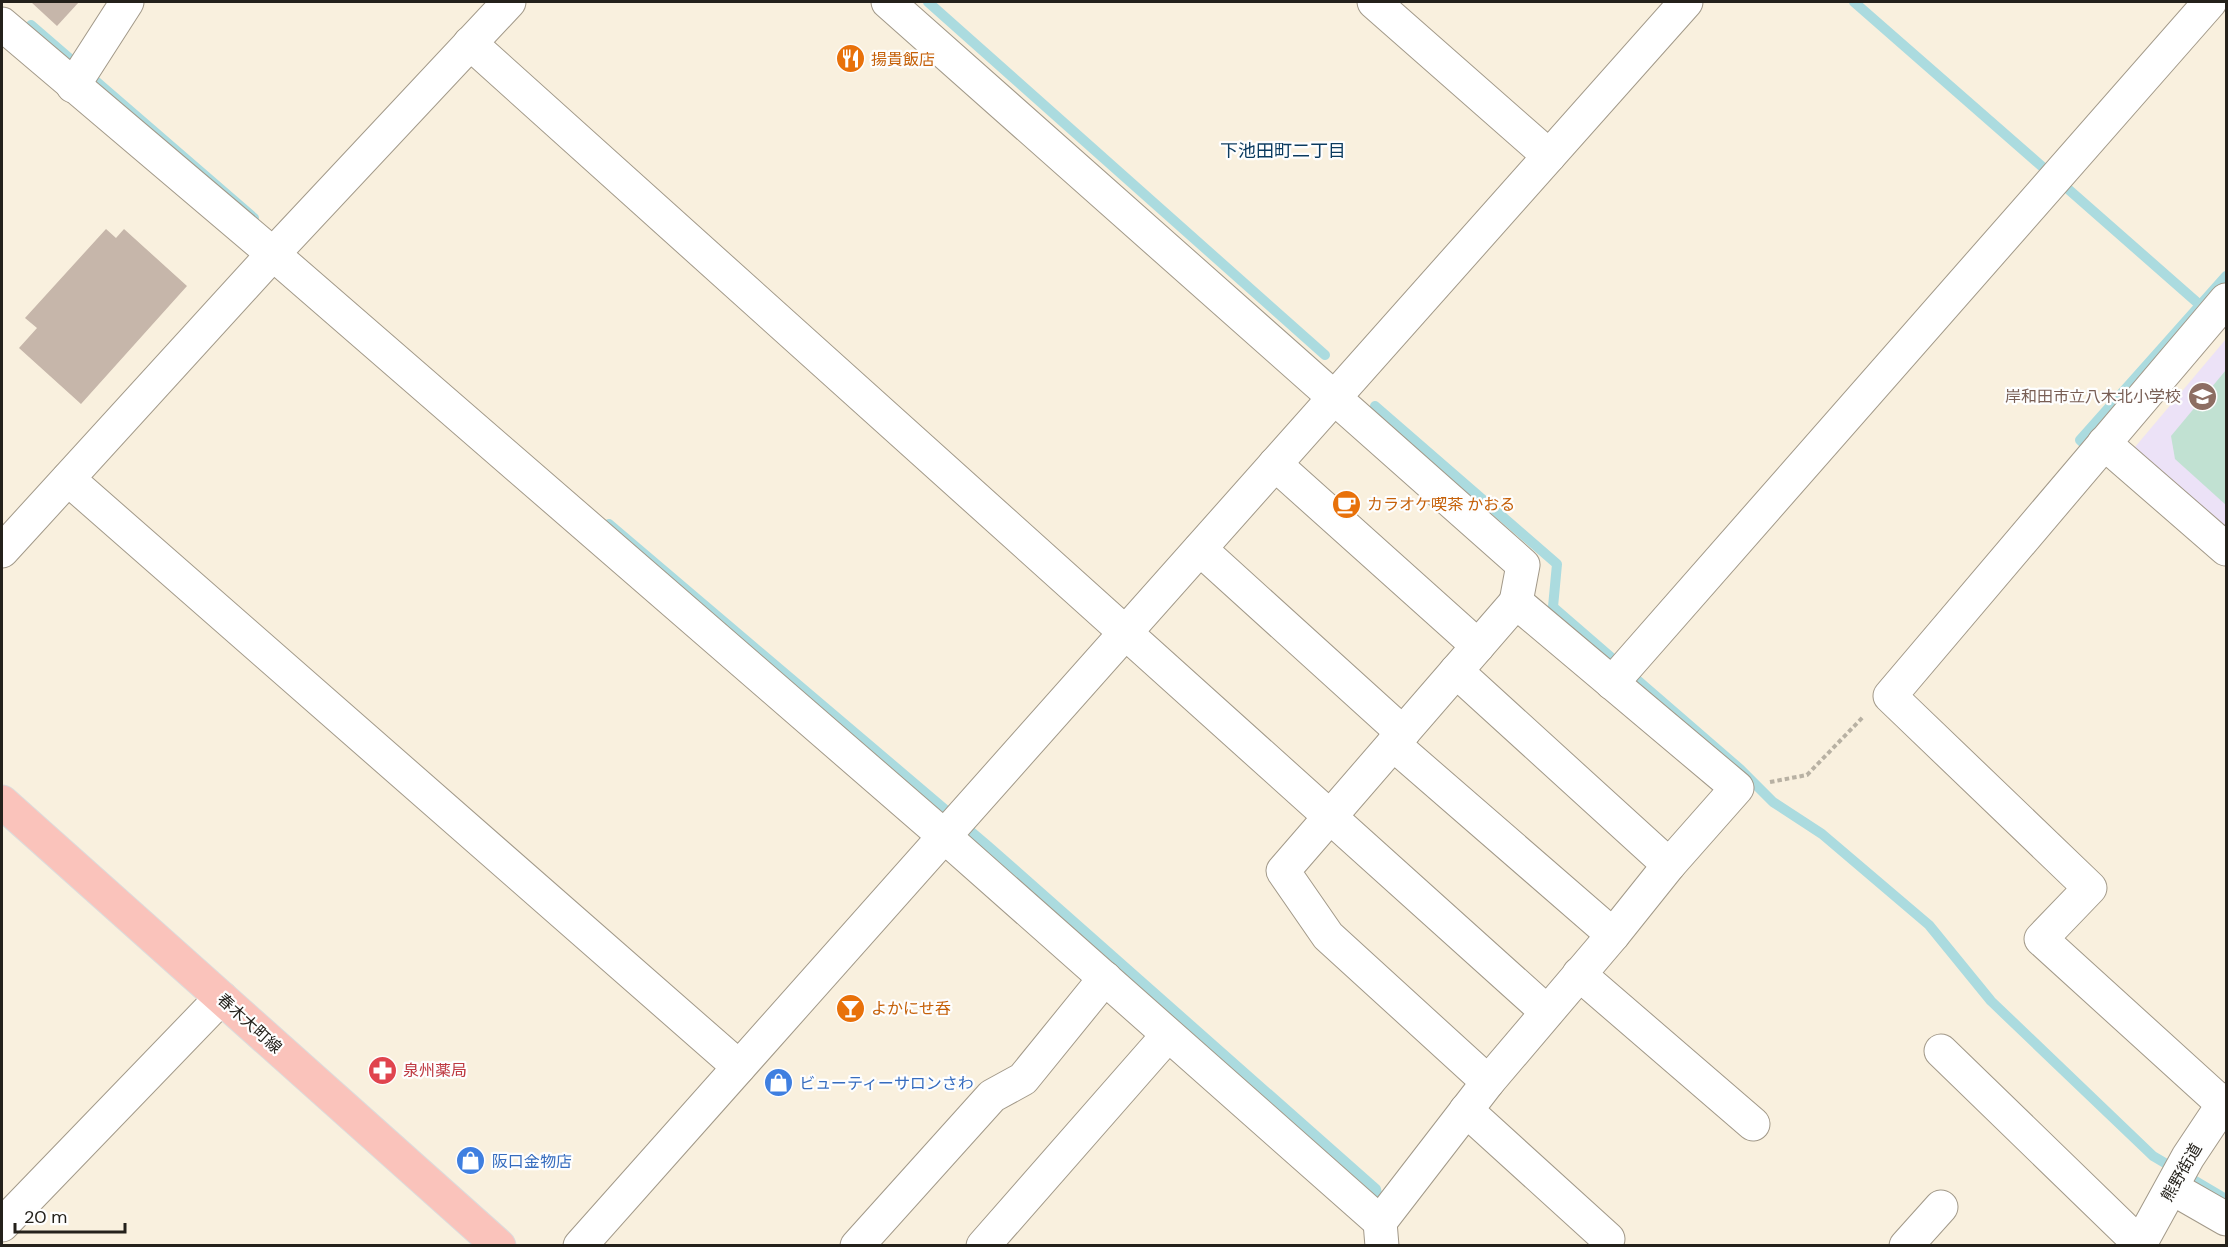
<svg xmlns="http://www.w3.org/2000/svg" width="2228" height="1247" font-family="'DM Sans','Noto Sans JP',sans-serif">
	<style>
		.education { fill: #ece2f7 }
		.pitch { fill: #c1e1d2 }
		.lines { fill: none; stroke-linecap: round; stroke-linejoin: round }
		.stream { stroke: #abdbdf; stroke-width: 10 }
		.building { fill: #c6b6aa }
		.minor-casing { stroke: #a29989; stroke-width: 35 }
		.major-casing { stroke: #dcdbdb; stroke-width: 35 }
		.path { stroke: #b8b1a3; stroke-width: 4; stroke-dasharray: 4.5 3; stroke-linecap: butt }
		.minor { stroke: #fff; stroke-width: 33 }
		.major { stroke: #fac3bb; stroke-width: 33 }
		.labels { text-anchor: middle; stroke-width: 4.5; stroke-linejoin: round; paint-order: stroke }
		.food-label { font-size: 16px; fill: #c56008; stroke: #fefefe; text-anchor: start }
		.education-label { font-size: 16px; fill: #785e54; stroke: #fefefe; text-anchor: end }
		.street-label { font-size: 16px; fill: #24211b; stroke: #fefefe }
		.health-label { font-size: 16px; fill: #be3a42; stroke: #fefefe; text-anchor: start }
		.shop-label { font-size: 16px; fill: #366cbe; stroke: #fefefe; text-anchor: start }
		.neighbourhood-label { font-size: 18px; fill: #0a3a5e; stroke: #fefefe }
	</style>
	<rect width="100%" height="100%" fill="#f9f0de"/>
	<path class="education" d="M2226,339V538L2130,453Z"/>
	<path class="pitch" d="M2226,370V505L2175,459L2171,436Z"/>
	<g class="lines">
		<g class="stream">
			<path d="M928,2L1325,355"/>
			<path d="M1854,2L2046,170"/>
			<path d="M31,25L254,218"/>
			<path d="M2068,189L2200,305"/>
			<path d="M1375,406L1557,564L1553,607L1740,769L1773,802L1822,834L1929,925L1991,1001L2153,1156L2226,1199"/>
			<path d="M2092,451L2080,440L2226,276"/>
			<path d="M609,524L988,846L1376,1189L1381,1211"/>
		</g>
	</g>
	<g class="building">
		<path d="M31,2H79L57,26Z"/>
		<path d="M106,229L116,238L124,229L187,286L81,404L19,348L37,328L25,318Z"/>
	</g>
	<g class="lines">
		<defs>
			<g id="minor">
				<path d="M888,2L1523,565L1516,602L1737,788L1669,865L1613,935L1488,1082L1380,1222L1382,1246"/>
				<path d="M1374,2L1549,156"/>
				<path d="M2,24L273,254L944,836L1380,1222"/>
				<path d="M470,43L1547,1012"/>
				<path d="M73,86L127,2"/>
				<path d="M2226,300L1890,696L2090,888L2041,939L2226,1107"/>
				<path d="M2104,443L2226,549"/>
				<path d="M1275,464L1478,646"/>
				<path d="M68,479L739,1067"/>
				<path d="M1200,549L1403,733"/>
				<path d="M2,551L273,254L509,2"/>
				<path d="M1456,671L1669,865"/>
				<path d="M1612,683L2210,2"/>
				<path d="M1393,744L1613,935"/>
				<path d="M1579,974L1753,1124"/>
				<path d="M1941,1051L2140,1244"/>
				<path d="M1488,1082L1328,936L1283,871L1516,602"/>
				<path d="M1466,1110L1608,1239"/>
				<path d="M2172,1188L2226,1219"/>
				<path d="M2,1225L221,998"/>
				<path d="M580,1246L1686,2"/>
				<path d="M857,1246L992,1096L1023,1079L1105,978"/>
				<path d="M983,1246L1168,1035"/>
				<path d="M1906,1246L1941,1207"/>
				<path d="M2139,1246L2188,1157L2226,1100"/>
			</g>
			<path id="major" d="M2,802L499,1246"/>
		</defs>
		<use href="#minor" class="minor-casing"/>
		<use href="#major" class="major-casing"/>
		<path class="path" d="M1770,782L1807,775L1863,717"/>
		<use href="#minor" class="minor"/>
		<use href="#major" class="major"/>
	</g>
	<defs>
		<symbol id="restaurant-disc" viewBox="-11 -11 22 22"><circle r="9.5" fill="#e8710a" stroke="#fefefe"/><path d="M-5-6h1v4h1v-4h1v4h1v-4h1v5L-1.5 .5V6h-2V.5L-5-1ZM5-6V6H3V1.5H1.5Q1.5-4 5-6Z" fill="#fff"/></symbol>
		<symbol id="school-disc" viewBox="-11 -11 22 22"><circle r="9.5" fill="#8d6e63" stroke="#fefefe"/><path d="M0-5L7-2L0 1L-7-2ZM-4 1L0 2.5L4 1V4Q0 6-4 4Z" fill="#fff"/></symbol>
		<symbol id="cafe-disc" viewBox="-11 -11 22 22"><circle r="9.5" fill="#e8710a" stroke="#fefefe"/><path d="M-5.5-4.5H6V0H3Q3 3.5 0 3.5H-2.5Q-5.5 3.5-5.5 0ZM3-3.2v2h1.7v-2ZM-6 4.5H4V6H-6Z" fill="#fff"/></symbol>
		<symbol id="bar-disc" viewBox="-11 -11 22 22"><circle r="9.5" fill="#e8710a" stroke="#fefefe"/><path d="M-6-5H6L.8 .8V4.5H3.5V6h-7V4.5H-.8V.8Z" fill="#fff"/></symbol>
		<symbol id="pharmacy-disc" viewBox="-11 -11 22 22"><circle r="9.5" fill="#e0444e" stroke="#fefefe"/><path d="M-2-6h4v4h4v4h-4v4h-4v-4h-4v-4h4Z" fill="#fff"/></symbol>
		<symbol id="shop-disc" viewBox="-11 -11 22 22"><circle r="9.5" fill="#3f7fe0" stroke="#fefefe"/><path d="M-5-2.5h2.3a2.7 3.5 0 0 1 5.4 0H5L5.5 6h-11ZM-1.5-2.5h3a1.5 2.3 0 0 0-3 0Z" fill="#fff"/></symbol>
	</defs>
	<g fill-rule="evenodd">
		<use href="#restaurant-disc" x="834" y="42" width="33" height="33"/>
		<use href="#school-disc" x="2186" y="380" width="33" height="33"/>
		<use href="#cafe-disc" x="1330" y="488" width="33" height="33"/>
		<use href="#bar-disc" x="834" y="992" width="33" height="33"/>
		<use href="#pharmacy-disc" x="366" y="1054" width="33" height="33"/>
		<use href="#shop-disc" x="762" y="1066" width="33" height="33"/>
		<use href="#shop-disc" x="454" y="1144" width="33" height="33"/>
	</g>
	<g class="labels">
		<g class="food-label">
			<text x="871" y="65">揚貴飯店</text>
			<text x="1367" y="510">カラオケ喫茶 かおる</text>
			<text x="871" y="1014">よかにせ呑</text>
		</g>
		<g class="education-label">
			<text x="2181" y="402">岸和田市立八木北小学校</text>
		</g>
		<g class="street-label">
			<text transform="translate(250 1023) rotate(42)" y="6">春木大町線</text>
			<text transform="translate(2181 1172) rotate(-60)" y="6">熊野街道</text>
		</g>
		<g class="health-label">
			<text x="403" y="1076">泉州薬局</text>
		</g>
		<g class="shop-label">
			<text x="799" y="1089">ビューティーサロンさわ</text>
			<text x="492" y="1167">阪口金物店</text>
		</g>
		<g class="neighbourhood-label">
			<text x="1283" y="157">下池田町二丁目</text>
		</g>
	</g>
	<rect width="2228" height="1247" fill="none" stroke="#24211b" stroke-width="6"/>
	<path d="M15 1223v9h110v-9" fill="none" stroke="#24211b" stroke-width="3"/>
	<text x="24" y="1223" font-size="18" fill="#24211b" stroke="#fefefe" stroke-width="4.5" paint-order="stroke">20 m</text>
</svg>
